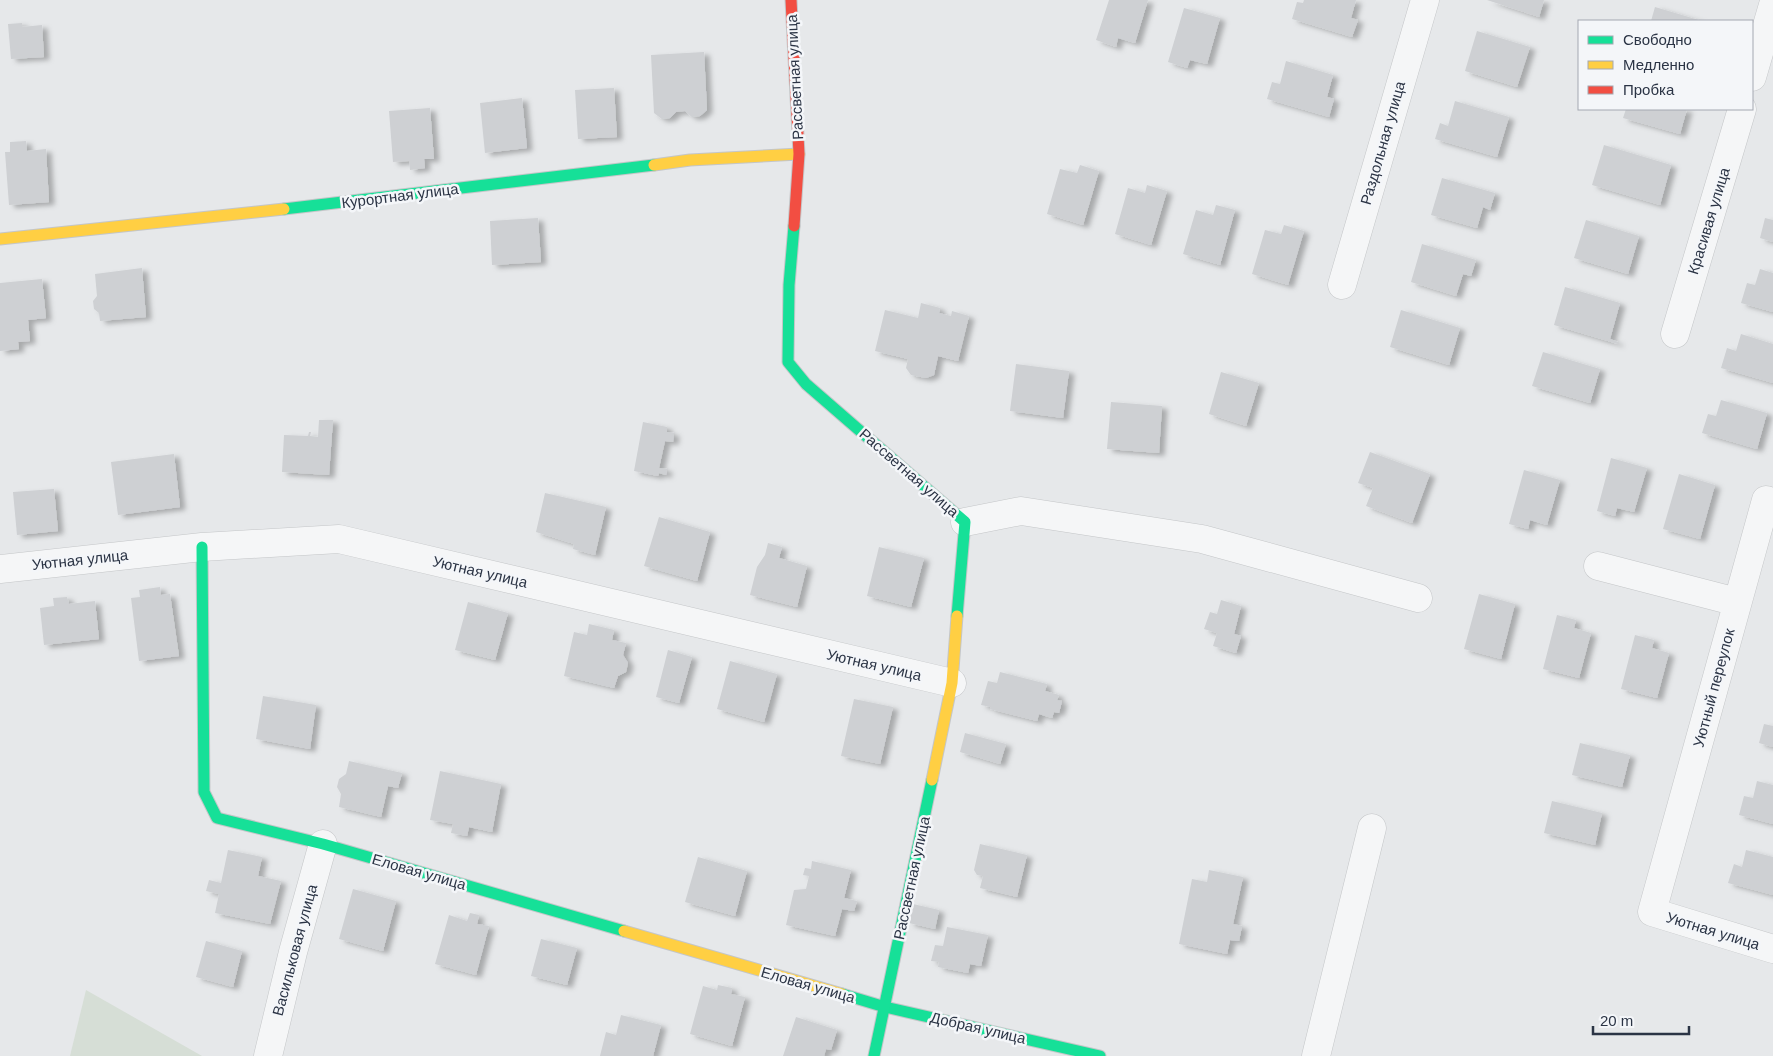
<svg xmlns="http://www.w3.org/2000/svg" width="1773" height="1056" font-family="Arial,sans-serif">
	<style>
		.green { fill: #d6ded6 }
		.building { fill: #ced0d3; filter: url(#shadow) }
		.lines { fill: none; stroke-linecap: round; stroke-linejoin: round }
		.street-casing { stroke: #c4c6c8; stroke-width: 29 }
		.fast-casing { stroke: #c4c6c8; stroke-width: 13 }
		.slow-casing { stroke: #c4c6c8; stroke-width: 13 }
		.jam-casing { stroke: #c4c6c8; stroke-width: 13 }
		.street { stroke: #f5f6f7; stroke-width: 28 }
		.fast { stroke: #16e098; stroke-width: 11 }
		.slow { stroke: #ffcf43; stroke-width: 11 }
		.jam { stroke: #f24e42; stroke-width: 11 }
		.labels { text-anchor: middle; stroke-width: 5; stroke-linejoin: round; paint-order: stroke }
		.street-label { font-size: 15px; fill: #2b3445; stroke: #f4f6f9 }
	</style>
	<defs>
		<filter id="shadow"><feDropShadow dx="5.5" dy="3" stdDeviation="2.5" flood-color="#0004"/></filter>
	</defs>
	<rect width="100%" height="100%" fill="#e6e8ea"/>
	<path class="green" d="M86,990L202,1056H70Z"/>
	<g class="building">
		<path d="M1109,0H1148L1135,43L1118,38L1116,47L1096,40Z"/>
		<path d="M1304,0H1356L1351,18L1358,20L1352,37L1292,19L1297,2L1303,3Z"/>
		<path d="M1487,0H1544L1539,17Z"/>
		<path d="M1655,7L1702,21H1651Z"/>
		<path d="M1184,8L1220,18L1207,64L1190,60L1187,68L1168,62Z"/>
		<path d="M22,23V27L42,25L44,57L11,59L8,24Z"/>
		<path d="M1477,31L1530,47L1517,87L1465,71Z"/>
		<path d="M704,52L707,110L700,116L692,117L685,111L676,112L670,118L662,119L654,113L651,55Z"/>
		<path d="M1286,61L1333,75L1327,97L1334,99L1329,117L1267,99L1272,82L1280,84Z"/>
		<path d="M614,88L617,137L578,139L575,90Z"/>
		<path d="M522,98L527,148L485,153L480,103Z"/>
		<path d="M1455,101L1509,117L1497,157L1435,139L1440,123L1448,126Z"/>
		<path d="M430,108L434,159H424L425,168L410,170L409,161L393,162L389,111Z"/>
		<path d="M1626,109H1687L1680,134L1623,118Z"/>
		<path d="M26,141L27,151L46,149L49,202L9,205L5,152H10V142Z"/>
		<path d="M1604,145L1671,165L1660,205L1592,185Z"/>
		<path d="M1080,165L1099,171L1083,225L1047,214L1060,169L1077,173Z"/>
		<path d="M1442,178L1495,193L1490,210L1483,207L1477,228L1431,215Z"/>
		<path d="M1147,185L1167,191L1151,245L1115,234L1128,188L1145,193Z"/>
		<path d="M1216,205L1235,210L1220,265L1183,254L1196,210L1213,215Z"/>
		<path d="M538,218L541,262L492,265L490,221Z"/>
		<path d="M1765,218L1773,220V242L1760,238Z"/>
		<path d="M1586,220L1639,236L1628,274L1574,258Z"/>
		<path d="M1284,225L1304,231L1288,285L1252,274L1265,230L1281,234Z"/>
		<path d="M1422,244L1476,260L1471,276L1463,274L1456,296L1411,282Z"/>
		<path d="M142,268L146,317L100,321L99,313L94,309L93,301L97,296L95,274Z"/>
		<path d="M1760,269L1773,273V312L1741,303L1747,283L1755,285Z"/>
		<path d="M42,279L46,318L28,320L30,341L18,342L19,349L0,351V283Z"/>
		<path d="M1565,287L1620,303L1610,339L1618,342V344L1554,325Z"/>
		<path d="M921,303L940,308L939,313L951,316L952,311L969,316L958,361L938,356L934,375L926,378L911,375L906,368L908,359L875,351L885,310L918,318Z"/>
		<path d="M1401,310L1460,328L1449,365L1390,347Z"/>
		<path d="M1741,334L1773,344V383L1721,368L1727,348L1736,351Z"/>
		<path d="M1543,352L1600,369L1590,403L1532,386Z"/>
		<path d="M1016,364L1069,371L1063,418L1010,411Z"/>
		<path d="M1221,372L1259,383L1246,426L1209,414Z"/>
		<path d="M1721,400L1767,413L1757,449L1702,433L1708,414L1716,416Z"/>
		<path d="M1111,402L1162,406L1159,453L1107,449Z"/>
		<path d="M319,420H333L329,475L282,472L284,435L308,436L309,432H311L310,436L318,437Z"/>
		<path d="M643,422L667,427V432L674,433L673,442L665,441L659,468L667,469L666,475L659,473L658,476L634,471Z"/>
		<path d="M1370,452L1430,474L1412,523L1366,506L1373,488L1358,483Z"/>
		<path d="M174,454L180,507L118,515L111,462Z"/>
		<path d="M1611,458L1647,468L1634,512L1617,508L1615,516L1597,511Z"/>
		<path d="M1524,470L1560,480L1547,525L1530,520L1528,529L1509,524Z"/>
		<path d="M1679,474L1715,485L1700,539L1663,529Z"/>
		<path d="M54,489L58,531L17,535L13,492Z"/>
		<path d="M545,493L606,507L595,555L573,549L574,544L536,532Z"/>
		<path d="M659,517L710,532L697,581L644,566Z"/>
		<path d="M768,543L782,547L779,558L807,566L797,607L750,595L757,567L765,555Z"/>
		<path d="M879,547L924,558L911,607L867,596Z"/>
		<path d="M160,587L161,595L170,594L179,656L139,661L131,598L140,597L139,590Z"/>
		<path d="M1479,594L1515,604L1501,659L1464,649Z"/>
		<path d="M67,597L69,604L95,601L99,639L44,645L40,608L54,606L53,598Z"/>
		<path d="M1221,600L1241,606L1234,634L1241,636L1236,653L1213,646L1217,633L1204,629L1210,612L1217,614Z"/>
		<path d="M468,602L508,613L495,660L455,650Z"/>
		<path d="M1557,615L1576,620L1574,628L1591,633L1579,678L1543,669Z"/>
		<path d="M589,624L614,630L612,640L626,643L623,655L628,663L626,672L618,676L614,688L564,676L574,632L587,635Z"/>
		<path d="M1635,635L1654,640L1652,648L1669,653L1657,698L1621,689Z"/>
		<path d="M668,650L692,657L679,703L656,697Z"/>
		<path d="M730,661L777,674L764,722L717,709Z"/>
		<path d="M1000,672L1047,684L1045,691L1059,695L1057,700L1062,701L1059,713L1054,712L1052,718L1039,714L1037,721L990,709L991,707L981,705L988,681L997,683Z"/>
		<path d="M263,696L316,705L310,749L256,739Z"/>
		<path d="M854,699L893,707L880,764L841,756Z"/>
		<path d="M1764,724L1773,726V747L1759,743Z"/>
		<path d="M965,733L1006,744L1000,764L960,752Z"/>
		<path d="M1580,743L1630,755L1622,787L1572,775Z"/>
		<path d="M349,761L402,773L398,788L388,786L381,817L339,807L341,794L337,787L339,779L346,774Z"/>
		<path d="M440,771L501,784L492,832L469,827L467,836L451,833L453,824L430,820Z"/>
		<path d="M1757,781L1773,785V824L1739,815L1744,796L1753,798Z"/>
		<path d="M1552,801L1602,813L1595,845L1544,833Z"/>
		<path d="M980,844L1027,855L1017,897L980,888L983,876L977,875L974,870Z"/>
		<path d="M228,850L262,857L258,876L281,881L270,924L215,913L219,894L206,891L209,880L221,883Z"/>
		<path d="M1746,850L1773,857V895L1728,883L1734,864L1742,867Z"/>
		<path d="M698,857L747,871L735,916L685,902Z"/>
		<path d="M812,861L851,870L844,898L857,901L854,911L842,909L835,936L786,925L794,890L806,889L809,876L803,875L805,868L811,869Z"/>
		<path d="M1209,870L1243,877L1233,924L1242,926L1239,941L1230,940L1227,954L1179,944L1192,879L1207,882Z"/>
		<path d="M353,889L396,901L383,951L339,939Z"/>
		<path d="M913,904L939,910L935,929L909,923Z"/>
		<path d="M470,913L479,915L477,924L489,926L476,975L435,964L449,915L467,921Z"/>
		<path d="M947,927L988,935L981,966L970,964L968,973L938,967L939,962L931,961L935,945L943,946Z"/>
		<path d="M541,939L577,948L567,985L531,976Z"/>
		<path d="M206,941L242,951L233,987L196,977Z"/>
		<path d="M718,985L732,988L731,994L745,997L732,1046L690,1034L703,986L717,990Z"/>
		<path d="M621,1015L661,1025L653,1056H600L606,1032L616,1035Z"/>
		<path d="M796,1017L837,1030L831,1050L826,1049L824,1056H783Z"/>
	</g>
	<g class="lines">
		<defs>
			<g id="street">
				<path d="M1752,77L1773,5"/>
				<path d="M1342,285L1425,0"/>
				<path d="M1675,334L1742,109"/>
				<path d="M1773,502L1766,500L1652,912L1773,949"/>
				<path d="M965,522L1021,511L1202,539L1418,598"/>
				<path d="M1598,566L1737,602"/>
				<path d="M0,569L202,547L339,539L952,683"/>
				<path d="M268,1056L293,952L323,844"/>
				<path d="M1316,1056L1372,828"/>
			</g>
			<g id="fast">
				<path d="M284,209L654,165"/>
				<path d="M794,226L789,285L788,362L806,384L965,522L957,616"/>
				<path d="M202,547L204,792L217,818L323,844L624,931"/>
				<path d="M842,994L885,1007L1100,1056"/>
				<path d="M874,1056L932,780"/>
			</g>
			<g id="slow">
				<path d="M654,165L690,160L799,154"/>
				<path d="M0,239L284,209"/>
				<path d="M932,780L952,683L957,616"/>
				<path d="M624,931L842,994"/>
			</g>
			<path id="jam" d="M791,0L799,154L794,226"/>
		</defs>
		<use href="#street" class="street-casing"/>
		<use href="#fast" class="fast-casing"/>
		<use href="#slow" class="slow-casing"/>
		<use href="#jam" class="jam-casing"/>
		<use href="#street" class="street"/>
		<use href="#fast" class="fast"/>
		<use href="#slow" class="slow"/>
		<use href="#jam" class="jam"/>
	</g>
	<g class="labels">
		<g class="street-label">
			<text transform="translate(795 77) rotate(-93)" y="5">Рассветная улица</text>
			<text transform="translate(1383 143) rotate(-74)" y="5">Раздольная улица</text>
			<text transform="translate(400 196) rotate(-7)" y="5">Курортная улица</text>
			<text transform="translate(1709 221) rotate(-73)" y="5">Красивая улица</text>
			<text transform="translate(909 473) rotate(41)" y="5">Рассветная улица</text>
			<text transform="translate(80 560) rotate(-6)" y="5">Уютная улица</text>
			<text transform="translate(480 572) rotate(13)" y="5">Уютная улица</text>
			<text transform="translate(874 665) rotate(13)" y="5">Уютная улица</text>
			<text transform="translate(1714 688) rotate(-75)" y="5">Уютный переулок</text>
			<text transform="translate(419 872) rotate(16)" y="5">Еловая улица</text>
			<text transform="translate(912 878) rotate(-78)" y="5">Рассветная улица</text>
			<text transform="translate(1713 931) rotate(17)" y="5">Уютная улица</text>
			<text transform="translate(295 950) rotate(-75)" y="5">Васильковая улица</text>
			<text transform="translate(808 985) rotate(16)" y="5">Еловая улица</text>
			<text transform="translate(978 1028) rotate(13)" y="5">Добрая улица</text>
		</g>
	</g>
	<rect x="1578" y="20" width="175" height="90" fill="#f4f6f9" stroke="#a4a8b1"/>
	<rect x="1588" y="36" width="25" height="8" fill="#16e098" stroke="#a4a8b1"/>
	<text x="1623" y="45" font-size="15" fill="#2b3445">Свободно</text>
	<rect x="1588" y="61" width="25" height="8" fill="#ffcf43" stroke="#a4a8b1"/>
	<text x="1623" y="70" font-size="15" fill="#2b3445">Медленно</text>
	<rect x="1588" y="86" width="25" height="8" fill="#f24e42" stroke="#a4a8b1"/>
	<text x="1623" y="95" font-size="15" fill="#2b3445">Пробка</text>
	<path d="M1593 1026v8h96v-8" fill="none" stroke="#2b3445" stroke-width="2.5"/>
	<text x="1600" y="1026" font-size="15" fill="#2b3445" stroke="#f4f6f9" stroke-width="4" paint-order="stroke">20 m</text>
</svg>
